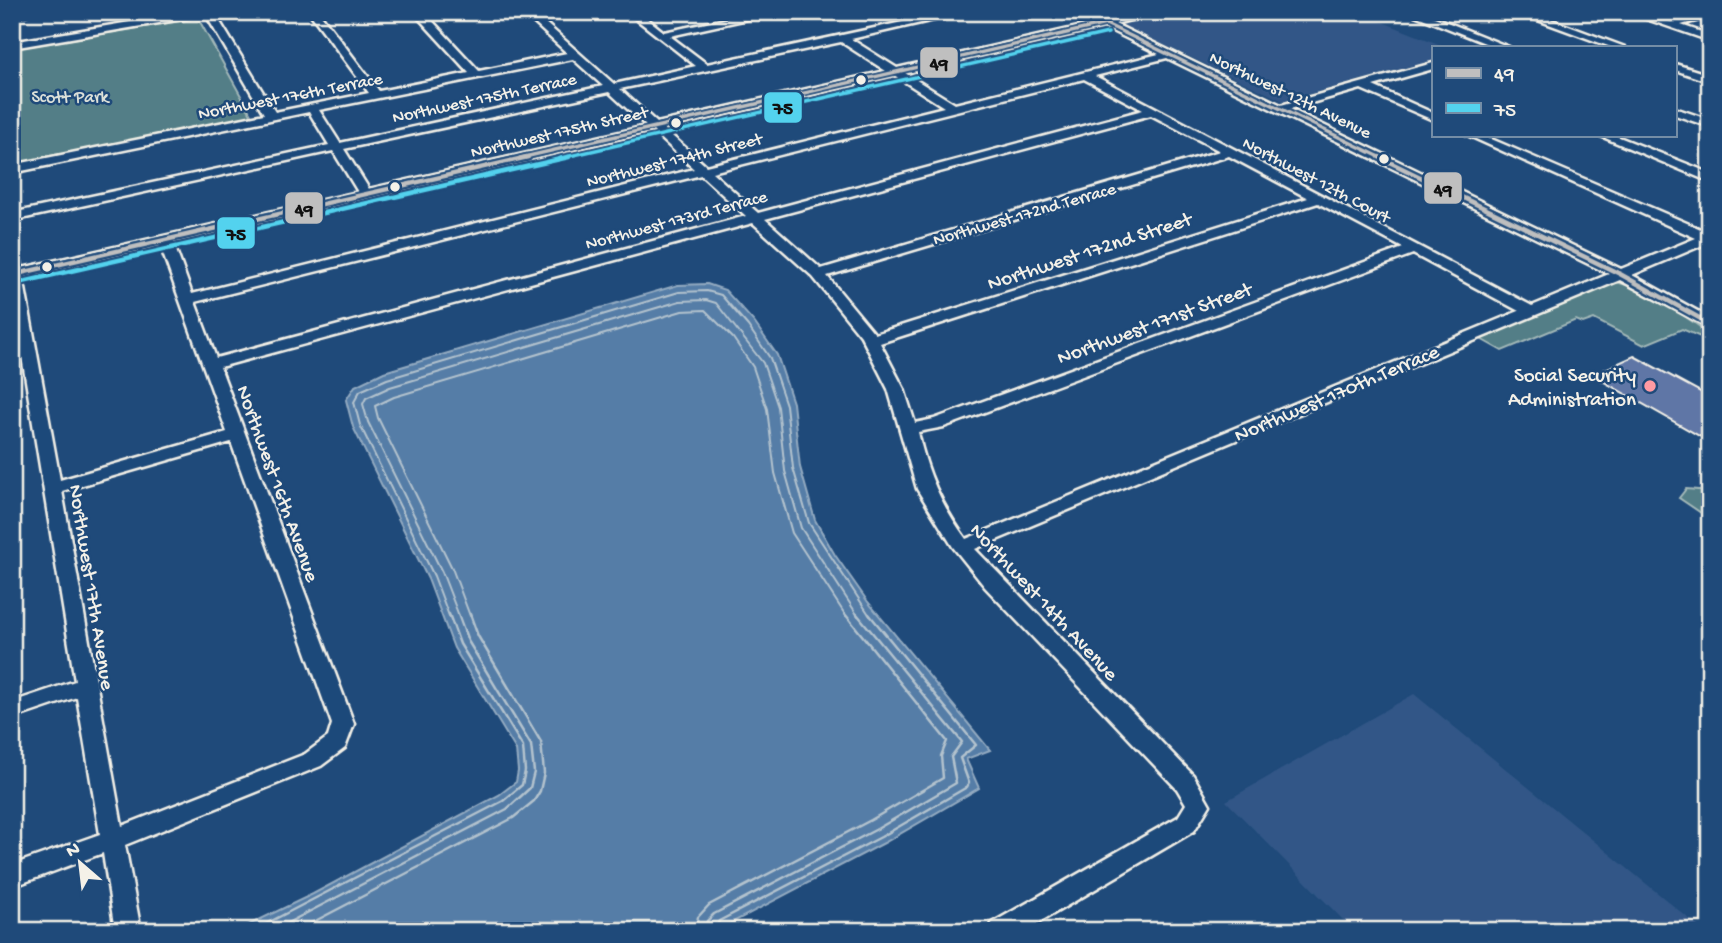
<svg xmlns="http://www.w3.org/2000/svg" width="1722" height="943" font-family="'Gochi Hand',sans-serif">
	<style>
		.built { fill: #325787 }
		.green { fill: #527e87; stroke: #a3b8b8; stroke-width: 2 }
		.water { fill: #547da7; stroke: #94abc1; stroke-width: 2 }
		.lines { fill: none; stroke-linecap: round; stroke-linejoin: round }
		.shore-far1 { stroke: #b4c3ce; stroke-width: 2 }
		.shore { stroke: #b4c3ce; stroke-width: 2.5 }
		.building { fill: #5f76a6; stroke: #f4f1e8; stroke-width: 2 }
		.minor-casing { stroke: #f4f1e8; stroke-width: 5 }
		.minor { fill: #1f4a7a; fill-rule: evenodd }
		.bus-1-far1-casing { stroke: #1f4a7a; stroke-width: 7 }
		.bus-1-casing { stroke: #1f4a7a; stroke-width: 9 }
		.bus-2-far1-casing { stroke: #1f4a7a; stroke-width: 7 }
		.bus-2-casing { stroke: #1f4a7a; stroke-width: 9 }
		.bus-1-far1 { stroke: #bfbfbf; stroke-width: 3.5 }
		.bus-1 { stroke: #bfbfbf; stroke-width: 4.5 }
		.bus-2-far1 { stroke: #53d2ee; stroke-width: 3.5 }
		.bus-2 { stroke: #53d2ee; stroke-width: 4.5 }
		.bus-dot { fill: #f4f1e8; stroke: #1f4a7a; stroke-width: 2.5 }
		.poi-dot { fill: #ff9aa2; stroke: #1f4a7a; stroke-width: 2.5 }
		.labels { text-anchor: middle; stroke-width: 5; stroke-linejoin: round; paint-order: stroke }
		.far-street-label { font-size: 18px; fill: #f4f1e8; stroke: #1f4a7a }
		.far-park-label { font-size: 18px; fill: #dce0d9; stroke: #1f4a7a }
		.street-label { font-size: 21px; fill: #f4f1e8; stroke: #1f4a7a }
		.poi-label { font-size: 21px; fill: #f4f1e8; stroke: #1f4a7a; text-anchor: end }
		.line-badge { stroke: #1f4a7a; stroke-width: 2.5 }
		.pale-badge-label { font-size: 19px; text-anchor: middle; font-weight: bold; fill: #111 }
	</style>
	<rect width="100%" height="100%" fill="#1f4a7a"/>
	<filter id="ink" filterUnits="userSpaceOnUse"><feTurbulence type="fractalNoise" baseFrequency=".0143" numOctaves="2"/><feDisplacementMap in="SourceGraphic" scale="14" xChannelSelector="R" yChannelSelector="G"/><feConvolveMatrix kernelMatrix="1 2 1 2 8 2 1 2 1" color-interpolation-filters="sRGB"/></filter>
	<g filter="url(#ink)">
		<g class="built">
			<path d="M1178,12H1357L1446,47H1433V60L1283,101L1122,25Z"/>
			<path d="M1414,694L1704,931H1354L1226,801Z"/>
		</g>
		<g class="green">
			<path d="M192,19L199,20L251,114L249,116L29,162L17,161L12,136V49Z"/>
			<path d="M1612,282C1638,283 1688,318 1710,334V341L1682,329L1644,345L1594,319L1583,323L1576,320L1502,351L1477,337Z"/>
			<path d="M1686,489L1710,491V519L1679,498Z"/>
		</g>
		<path class="water" d="M707,284L725,290L754,322L777,355L793,403L800,467L815,520L835,555L868,602L990,750L966,759L979,788L884,843L716,931H236L313,894L499,795L516,782L518,771L516,750L454,648L428,579L353,427L346,400L355,386L384,372L678,285Z"/>
		<g class="lines">
			<g class="shore-far1">
				<path d="M449,616L434,576L360,425L354,402L360,391L387,379L679,292L707,291L721,295L748,326L770,358L786,405L793,468L809,523L870,616"/>
				<path d="M459,616L442,572L368,422L363,404L366,398L390,387L680,301L706,300L716,303L763,363L778,407L785,471L801,528L858,616"/>
				<path d="M470,616L452,568L378,418L375,406L394,397L682,311L705,310L733,338L753,367L767,409L775,473L792,533L846,616"/>
			</g>
			<g class="shore">
				<path d="M252,931L503,801L522,785L525,771L523,747L460,644L449,614"/>
				<path d="M272,931L507,809L530,788L534,772L531,745L468,641L458,614"/>
				<path d="M296,931L513,818L534,801L540,791L544,773L541,742L478,636L470,614"/>
				<path d="M695,931L698,917L709,905L871,820L943,778L941,756L947,741L845,614"/>
				<path d="M706,931L707,921L714,914L877,829L956,783L951,757L962,742L857,614"/>
				<path d="M715,931L719,921L881,837L967,787L969,783L960,758L976,745L869,614"/>
			</g>
		</g>
		<path class="building" d="M1634,356L1710,397V434L1703,438L1592,375Z"/>
		<g class="lines">
			<defs>
				<g id="minor">
					<path d="M12,12H34L12,18Z"/>
					<path d="M189,12H214L275,112L369,93L309,12H319L379,91L469,73L413,12H424L479,71L567,53L522,12H533L614,84L696,66L627,12H639L664,32L759,12H780L670,36L707,64L949,12H969L851,39L897,68L1096,23L1076,12C1089,12 1100,20 1109,20C1127,19 1143,12 1161,12L1115,24L1281,105L1433,63V69L1373,86L1433,113V120L1361,89L1290,109L1621,269L1696,238L1467,135H1482L1710,233V242L1632,275L1710,318V328L1620,280L975,549L1193,775L1210,805L1194,831L1024,931H989L992,923L1178,817L1186,804L1177,789L985,587L953,547L917,489L888,389L861,336L813,277L753,223L220,367L354,724L345,748L321,766L125,845L141,931H115L103,853L12,887V865L100,834L77,697L12,719V702L75,681L12,295V247L19,251L22,268L358,192L333,151L12,221V213L329,145L309,112L12,173V165L264,114L206,15L12,48V42ZM1104,27L1159,54L955,104L905,73ZM841,42L886,71L657,123L620,89ZM1167,58L1609,274L1532,306L1095,76ZM573,59L603,86L340,143L319,110ZM894,75L944,107L706,166L664,129ZM1084,79L1143,110L758,213L712,172ZM609,92L646,126L369,189L344,149ZM1151,115L1220,151L821,269L765,219ZM653,131L694,169L192,294L173,242ZM1229,156L1308,198L875,334L827,276ZM701,175L746,216L216,358L195,302ZM1318,203L1403,248L934,419L915,423L904,389L880,343ZM160,245L227,432L60,480L23,277ZM1413,254L1519,311L966,539C941,505 927,473 918,432L944,427ZM231,442L332,724L328,737L305,754L122,826L62,491Z"/>
					<path d="M1407,12H1422L1509,47H1495Z"/>
					<path d="M1516,12H1531L1625,47H1611Z"/>
					<path d="M1626,12H1642L1671,22L1710,12V17L1681,25L1710,35V41Z"/>
					<path d="M1675,64L1710,75V82L1675,70Z"/>
					<path d="M1675,108L1710,120V127L1675,115Z"/>
					<path d="M1598,135H1614L1710,173V182Z"/>
				</g>
			</defs>
			<use href="#minor" class="minor-casing"/>
			<use href="#minor" class="minor"/>
			<defs>
				<path id="bus-1-far1" d="M520,158L1106,24L1382,158"/>
				<g id="bus-1">
					<path d="M1379,157L1620,274L1710,324"/>
					<path d="M12,275L528,157"/>
				</g>
				<path id="bus-2-far1" d="M561,158L1108,33"/>
				<path id="bus-2" d="M14,284L569,157"/>
			</defs>
			<use href="#bus-1-far1" class="bus-1-far1-casing"/>
			<use href="#bus-1" class="bus-1-casing"/>
			<use href="#bus-2-far1" class="bus-2-far1-casing"/>
			<use href="#bus-2" class="bus-2-casing"/>
			<use href="#bus-1-far1" class="bus-1-far1"/>
			<use href="#bus-1" class="bus-1"/>
			<use href="#bus-2-far1" class="bus-2-far1"/>
			<use href="#bus-2" class="bus-2"/>
		</g>
	</g>
	<g class="bus-dot">
		<circle cx="861" cy="80" r="6"/>
		<circle cx="676" cy="123" r="6"/>
		<circle cx="1384" cy="159" r="6"/>
		<circle cx="395" cy="187" r="6"/>
		<circle cx="47" cy="267" r="6"/>
	</g>
	<circle class="poi-dot" cx="1650" cy="386" r="7"/>
	<g class="labels">
		<g class="far-street-label">
			<text transform="translate(1291 94) rotate(26)" y="6">Northwest 12th Avenue</text>
			<text transform="translate(290 95) rotate(-11)" y="6">Northwest 176th Terrace</text>
			<text transform="translate(484 97) rotate(-12)" y="6">Northwest 175th Terrace</text>
			<text transform="translate(559 131) rotate(-13)" y="6">Northwest 175th Street</text>
			<text transform="translate(674 159) rotate(-14)" y="6">Northwest 174th Street</text>
			<text transform="translate(1317 179) rotate(28)" y="6">Northwest 12th Court</text>
			<text transform="translate(1024 213) rotate(-16)" y="6">Northwest 172nd Terrace</text>
			<text transform="translate(676 219) rotate(-15)" y="6">Northwest 173rd Terrace</text>
		</g>
		<g class="far-park-label">
			<text x="70" y="102">Scott Park</text>
		</g>
		<g class="street-label">
			<text transform="translate(1089 250) rotate(-18)" y="7">Northwest 172nd Street</text>
			<text transform="translate(1154 322) rotate(-20)" y="7">Northwest 171st Street</text>
			<text transform="translate(1336 392) rotate(-23)" y="7">Northwest 170th Terrace</text>
			<text transform="translate(279 483) rotate(70)" y="7">Northwest 16th Avenue</text>
			<text transform="translate(93 587) rotate(81)" y="7">Northwest 17th Avenue</text>
			<text transform="translate(1045 601) rotate(47)" y="7">Northwest 14th Avenue</text>
		</g>
		<g class="poi-label">
			<text x="1636" y="381">Social Security<tspan x="1636" dy="24">Administration</tspan></text>
		</g>
	</g>
	<g class="line-badge">
		<rect x="919" y="46" width="40" height="33" rx="7" fill="#bfbfbf"/>
		<rect x="763" y="91" width="40" height="33" rx="7" fill="#53d2ee"/>
		<rect x="1423" y="171" width="40" height="34" rx="7" fill="#bfbfbf"/>
		<rect x="284" y="191" width="40" height="34" rx="7" fill="#bfbfbf"/>
		<rect x="216" y="216" width="40" height="34" rx="7" fill="#53d2ee"/>
	</g>
	<g class="pale-badge-label">
		<text x="939" y="69">49</text>
		<text x="783" y="114">75</text>
		<text x="1443" y="195">49</text>
		<text x="304" y="215">49</text>
		<text x="236" y="240">75</text>
	</g>
	<rect width="1722" height="943" fill="none" stroke="#1f4a7a" stroke-width="42"/>
	<rect x="21" y="21" width="1680" height="901" fill="none" stroke="#f4f1e8" stroke-width="2.5" filter="url(#ink)"/>
	<rect x="1432" y="46" width="245" height="91" fill="#1f4a7a" stroke="#748da6" stroke-width="2"/>
	<rect x="1446" y="68" width="35" height="10" fill="#bfbfbf" stroke="#748da6" stroke-width="2"/>
	<text x="1494" y="80" font-size="21" fill="#f4f1e8">49</text>
	<rect x="1446" y="103" width="35" height="10" fill="#53d2ee" stroke="#748da6" stroke-width="2"/>
	<text x="1494" y="116" font-size="21" fill="#f4f1e8">75</text>
	<g transform="translate(80 863) rotate(332)" stroke="#1f4a7a" stroke-width="5" paint-order="stroke">
	<path d="M0-5L12 26L0 18L-12 26Z" fill="#f4f1e8"/>
	<text y="-10" font-size="19" font-weight="bold" text-anchor="middle" fill="#f4f1e8">N</text>
	</g>
</svg>
